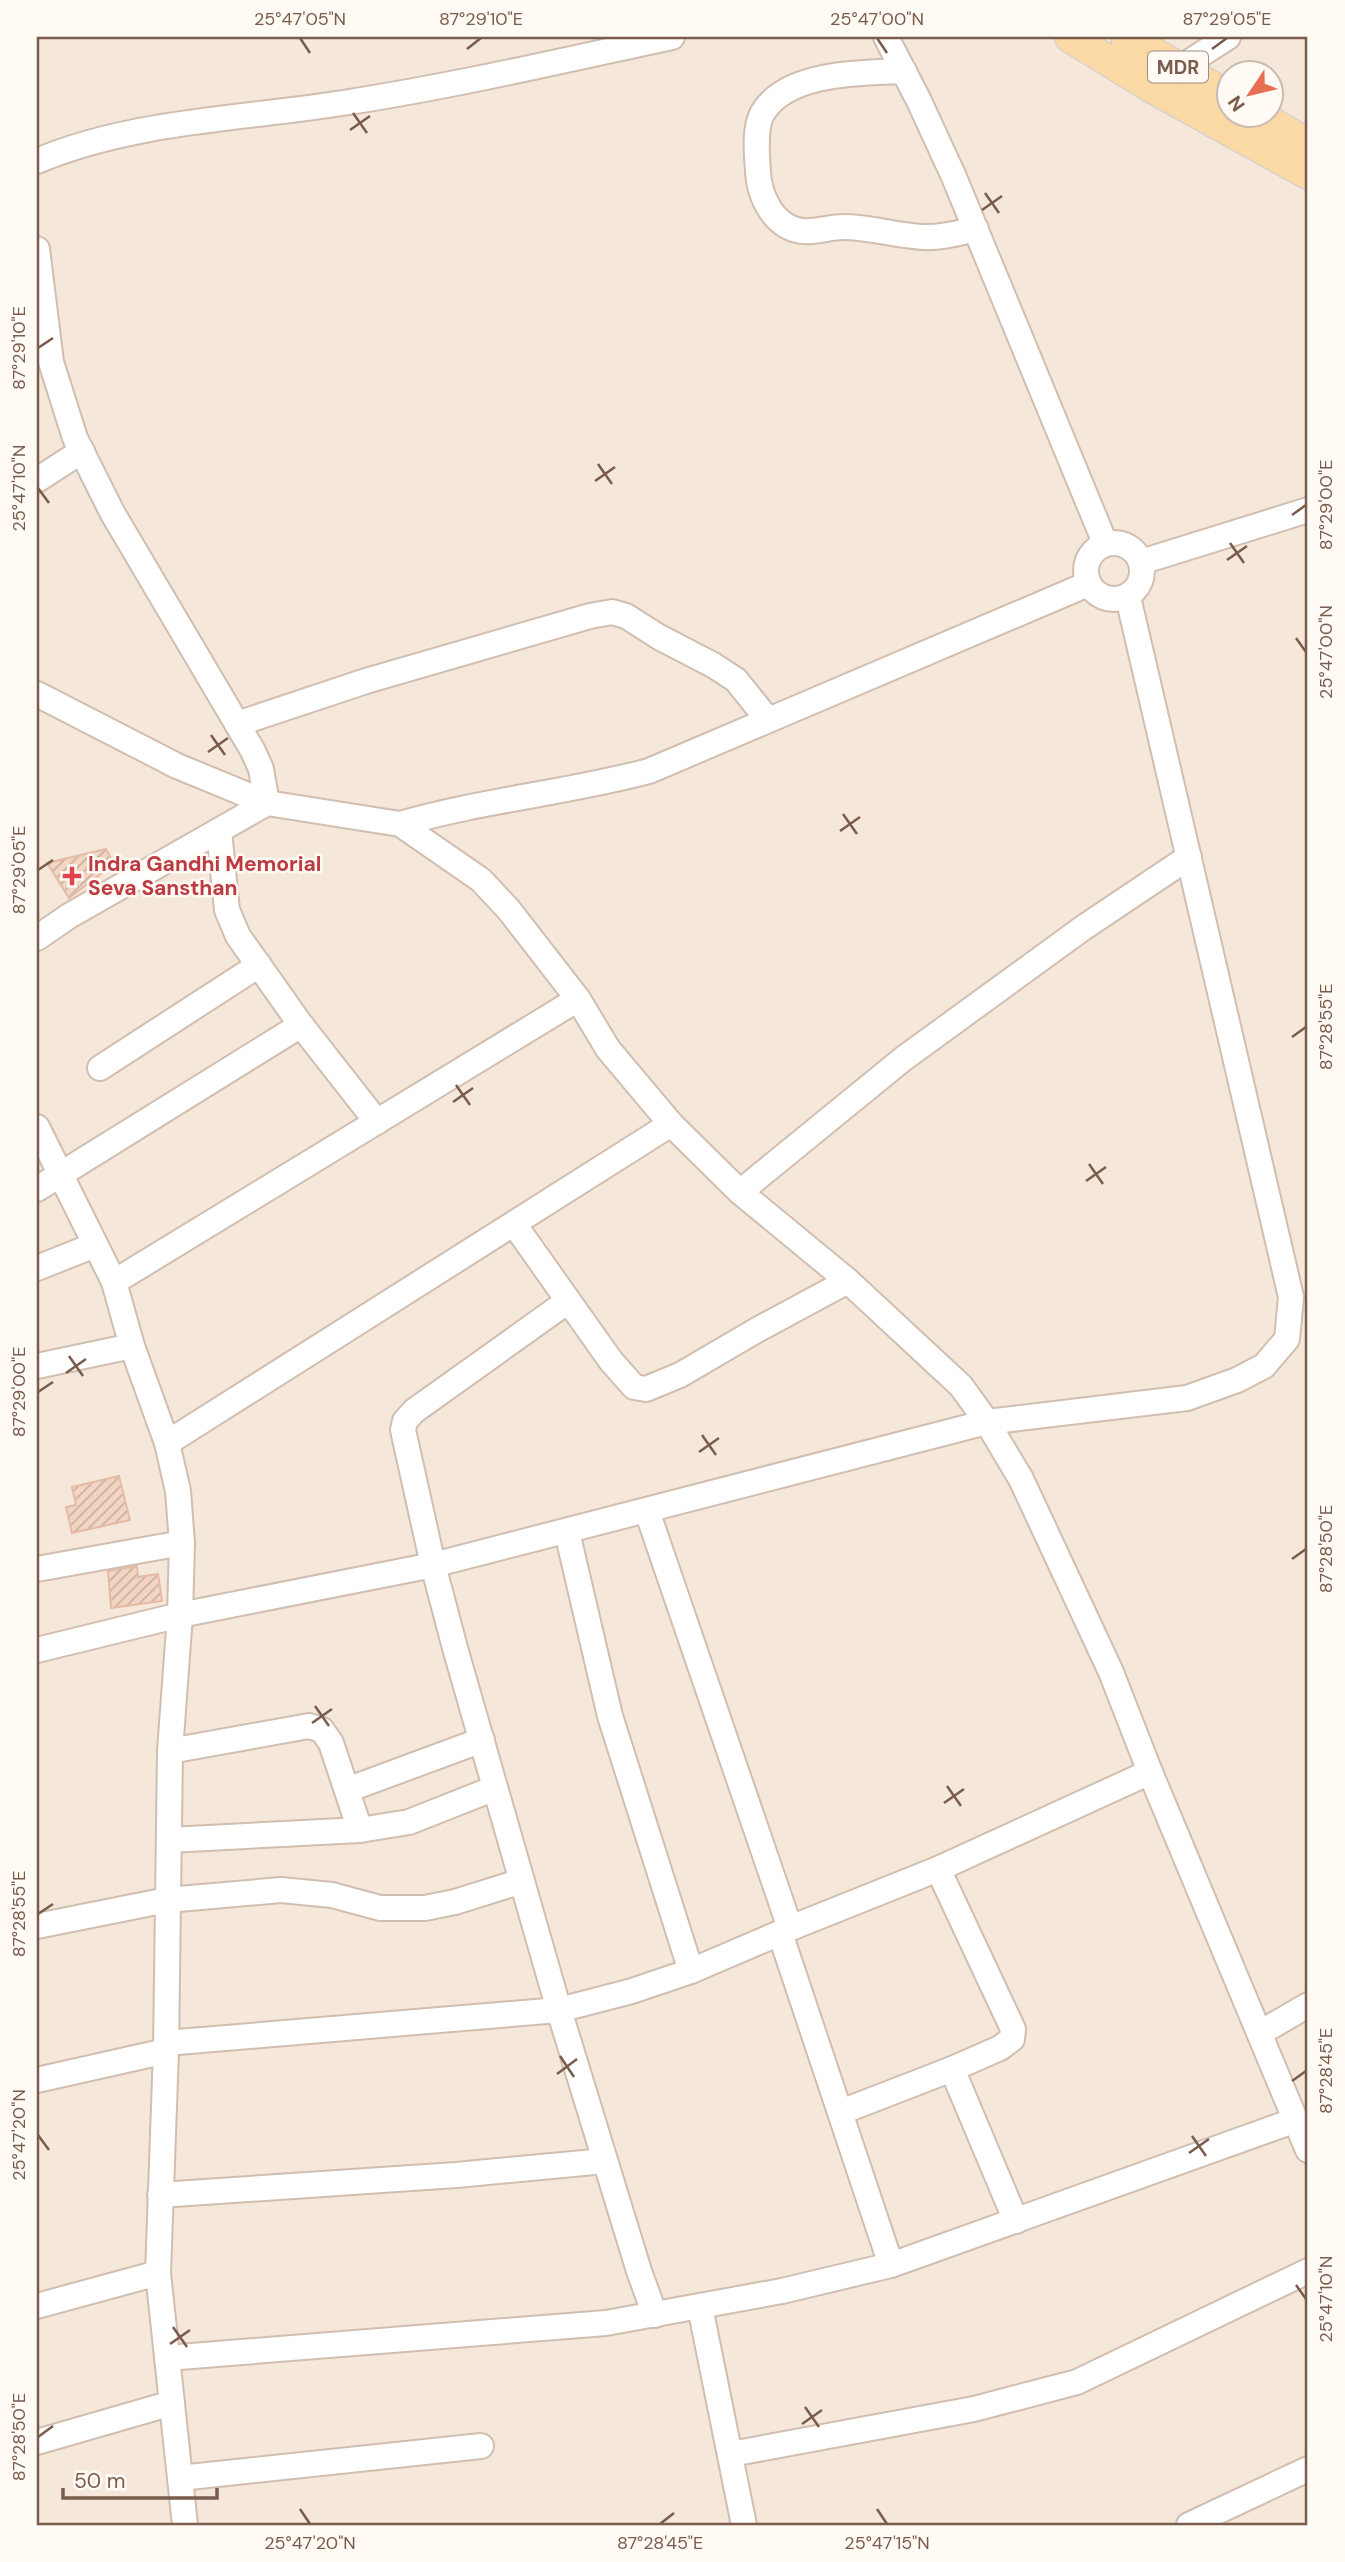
<svg xmlns="http://www.w3.org/2000/svg" width="1345" height="2562" font-family="'DM Sans',sans-serif">
	<style>
		.residential { fill: #f5e8da; fill-rule: evenodd }
		.building { fill: url(#building-hatch); stroke: #e6bba3; stroke-width: 2 }
		.lines { fill: none; stroke-linecap: round; stroke-linejoin: round }
		.minor-casing { stroke: #d1beb0; stroke-width: 28 }
		.major-casing { stroke: #dad1cd; stroke-width: 33 }
		.minor { stroke: #fff; stroke-width: 24 }
		.major { stroke: #fbd9a5; stroke-width: 30 }
		.ticks { fill: none; stroke: #7a5c4d; stroke-width: 2.5 }
		.health-dot { fill: #e0444e; stroke: #fffaf3; stroke-width: 2.5 }
		.labels { text-anchor: middle; stroke-width: 5; stroke-linejoin: round; paint-order: stroke }
		.shield { fill: #fffaf3; stroke: #a28b7f; stroke-width: 2 }
		.shield-label { font-size: 19px; font-weight: bold; fill: #7a5c4d }
		.health-label { font-size: 21px; font-weight: bold; fill: #be3a42; stroke: #fffaf3; text-anchor: start }
		.neatline { fill: none; stroke: #7a5c4d; stroke-width: 2.5 }
		.ticks-label { font-size: 18px; text-anchor: middle; fill: #7a5c4d }
	</style>
	<defs>
		<pattern id="building-hatch" width="6" height="6" patternUnits="userSpaceOnUse" patternTransform="scale(1.75)"><rect width="6" height="6" fill="#f3d5c3"/><path d="M-1 1l2-2M0 6l6-6M5 7l2-2" fill="none" stroke="#cab0a1"/></pattern>
	</defs>
	<rect width="100%" height="100%" fill="#fdf6ec"/>
	<path class="residential" d="M37,37H1308V2525H37ZM1230,74H1272V116H1230Z"/>
	<g class="building">
		<path d="M106,849L114,864L69,898L47,863Z"/>
		<path d="M119,1476L130,1520L72,1533L66,1507L76,1505L72,1487Z"/>
		<path d="M137,1566L138,1577L158,1574L162,1601L111,1608L108,1571Z"/>
	</g>
	<g class="lines">
		<defs>
			<g id="minor">
				<path d="M886,37L919,101L954,177L1105,543"/>
				<path d="M1180,68L1228,37"/>
				<path d="M904,71C863,73 786,71 762,114C754,129 757,156 758,172C759,192 769,216 787,226C805,237 825,227 844,227C870,227 897,236 923,237C941,238 959,233 976,229"/>
				<path d="M37,161C134,120 245,119 349,102C458,85 565,60 672,37"/>
				<path d="M37,249L51,362L75,438L113,514L253,751L261,769L267,803L69,916L37,938"/>
				<path d="M37,480L82,451"/>
				<circle cx="1114" cy="571" r="28"/>
				<path d="M1141,562L1308,510"/>
				<path d="M37,694L177,766L267,803L400,824L481,880L509,910L578,999L608,1049L671,1124L740,1192L848,1281L961,1386L987,1422L1021,1479L1111,1672L1150,1772L1308,2150"/>
				<path d="M237,724L366,681L590,616L612,612L626,616L659,637L713,665L736,680L768,720"/>
				<path d="M400,824C482,800 567,793 649,771L1088,584"/>
				<path d="M219,831L227,910L238,936L301,1025L377,1122"/>
				<path d="M100,1068L259,965"/>
				<path d="M37,1127L114,1282L132,1346L167,1443L178,1491L182,1543L180,1615L170,1751L166,2051L158,2273L185,2525"/>
				<path d="M37,1189L301,1025"/>
				<path d="M740,1192L903,1059L1083,928L1189,857"/>
				<path d="M514,1224L611,1361L634,1387L646,1389L680,1375L757,1330L848,1281"/>
				<path d="M37,1268L95,1245"/>
				<path d="M114,1282L578,999"/>
				<path d="M568,1301L414,1411L405,1421L403,1430L433,1565L455,1648L559,2010L639,2271L655,2315"/>
				<path d="M37,1366L132,1346"/>
				<path d="M167,1443L671,1124"/>
				<path d="M647,1511L790,1928"/>
				<path d="M567,1532L610,1716L691,1971"/>
				<path d="M37,1569L182,1543"/>
				<path d="M37,1650L180,1615L433,1565L987,1422L1187,1398L1237,1380L1264,1366L1287,1339L1291,1297L1128,597"/>
				<path d="M170,1751L309,1726L322,1730L331,1743L360,1830"/>
				<path d="M347,1790L482,1740"/>
				<path d="M169,1840L360,1830L409,1822L495,1788"/>
				<path d="M37,1926L167,1900L281,1890L332,1895L380,1908H425L455,1902L522,1881"/>
				<path d="M780,1933L891,2265"/>
				<path d="M1260,2033L1308,2005"/>
				<path d="M166,2043L559,2010L632,1991L691,1971L803,1923L938,1869L1150,1772"/>
				<path d="M952,2069L1016,2221"/>
				<path d="M37,2080L166,2051"/>
				<path d="M841,2112L952,2069L1000,2048L1012,2039L1013,2029L938,1869"/>
				<path d="M160,2195L456,2175L605,2161"/>
				<path d="M37,2306L158,2273"/>
				<path d="M700,2307L744,2525"/>
				<path d="M167,2358L606,2323L782,2291L891,2265L1296,2120"/>
				<path d="M37,2442L172,2403"/>
				<path d="M731,2454L974,2409L1077,2382L1308,2271"/>
				<path d="M180,2478L481,2446"/>
				<path d="M1189,2525L1308,2469"/>
			</g>
			<g id="major">
				<path d="M1070,37L1151,87L1308,174"/>
				<path d="M1126,37L1230,97"/>
				<path d="M1260,116L1308,144"/>
			</g>
		</defs>
		<use href="#minor" class="minor-casing"/>
		<use href="#major" class="major-casing"/>
		<use href="#minor" class="minor"/>
		<use href="#major" class="major"/>
	</g>
	<path class="ticks" d="M300,38L310,53M877,38L887,53M467,49L481,38M1212,49L1227,38M353,113L367,133M350,130L370,116M985,193L999,213M982,210L1002,196M38,348L53,338M598,464L612,484M595,481L615,467M38,488L49,503M1292,515L1306,505M1230,543L1244,563M1227,560L1247,546M1296,638L1306,652M211,735L225,755M208,752L228,738M843,814L857,834M840,831L860,817M38,870L53,860M1292,1037L1306,1027M456,1085L470,1105M453,1102L473,1088M1089,1164L1103,1184M1086,1181L1106,1167M69,1356L83,1376M66,1373L86,1359M38,1392L53,1382M702,1435L716,1455M699,1452L719,1438M1292,1559L1306,1549M315,1706L329,1726M312,1723L332,1709M947,1786L961,1806M944,1803L964,1789M38,1914L53,1904M560,2056L574,2077M557,2074L577,2059M1292,2081L1306,2071M38,2135L49,2150M1192,2136L1206,2156M1189,2153L1209,2139M1296,2285L1306,2299M173,2327L187,2347M170,2344L190,2330M805,2407L819,2427M802,2424L822,2410M38,2437L53,2426M300,2509L310,2524M877,2509L887,2524M660,2524L674,2513"/>
	<path class="health-dot" d="M68.5 865.5h7v7h7v7h-7v7h-7v-7h-7v-7h7z"/>
	<g class="labels">
		<rect class="shield" x="1148" y="51.5" width="60" height="31" rx="5"/>
		<g class="shield-label">
			<text x="1178" y="74">MDR</text>
		</g>
		<g class="health-label">
			<text x="88" y="871">Indra Gandhi Memorial<tspan x="88" dy="24">Seva Sansthan</tspan></text>
		</g>
	</g>
	<rect width="1345" height="2562" fill="none" stroke="#fffaf3" stroke-width="77"/>
	<g transform="translate(1250 94) rotate(235)"><circle r="33" fill="#fffaf3" stroke="#cabbb1" stroke-width="2"/>
	<path d="M0-5L12 26L0 18L-12 26Z" fill="#e76f51"/>
	<text y="-10" font-size="19" font-weight="bold" text-anchor="middle" fill="#7a5c4d">N</text>
	</g>
	<path d="M63 2488v10h154v-10" fill="none" stroke="#7a5c4d" stroke-width="3.5"/>
	<text x="74" y="2488" font-size="21" fill="#7a5c4d" stroke="#fffaf3" stroke-width="5" paint-order="stroke">50 m</text>
	<rect x="38" y="38" width="1268" height="2486" class="neatline"/>
	<g class="ticks-label">
		<text x="300" y="25">25°47'05"N</text>
		<text x="481" y="25">87°29'10"E</text>
		<text x="877" y="25">25°47'00"N</text>
		<text x="1227" y="25">87°29'05"E</text>
		<text transform="translate(19 348) rotate(-90)" y="6">87°29'10"E</text>
		<text transform="translate(19 488) rotate(-90)" y="6">25°47'10"N</text>
		<text transform="translate(1326 505) rotate(-90)" y="6">87°29'00"E</text>
		<text transform="translate(1326 652) rotate(-90)" y="6">25°47'00"N</text>
		<text transform="translate(19 870) rotate(-90)" y="6">87°29'05"E</text>
		<text transform="translate(1326 1027) rotate(-90)" y="6">87°28'55"E</text>
		<text transform="translate(19 1392) rotate(-90)" y="6">87°29'00"E</text>
		<text transform="translate(1326 1549) rotate(-90)" y="6">87°28'50"E</text>
		<text transform="translate(19 1914) rotate(-90)" y="6">87°28'55"E</text>
		<text transform="translate(1326 2071) rotate(-90)" y="6">87°28'45"E</text>
		<text transform="translate(19 2135) rotate(-90)" y="6">25°47'20"N</text>
		<text transform="translate(1326 2299) rotate(-90)" y="6">25°47'10"N</text>
		<text transform="translate(19 2437) rotate(-90)" y="6">87°28'50"E</text>
		<text x="310" y="2549">25°47'20"N</text>
		<text x="660" y="2549">87°28'45"E</text>
		<text x="887" y="2549">25°47'15"N</text>
	</g>
</svg>
